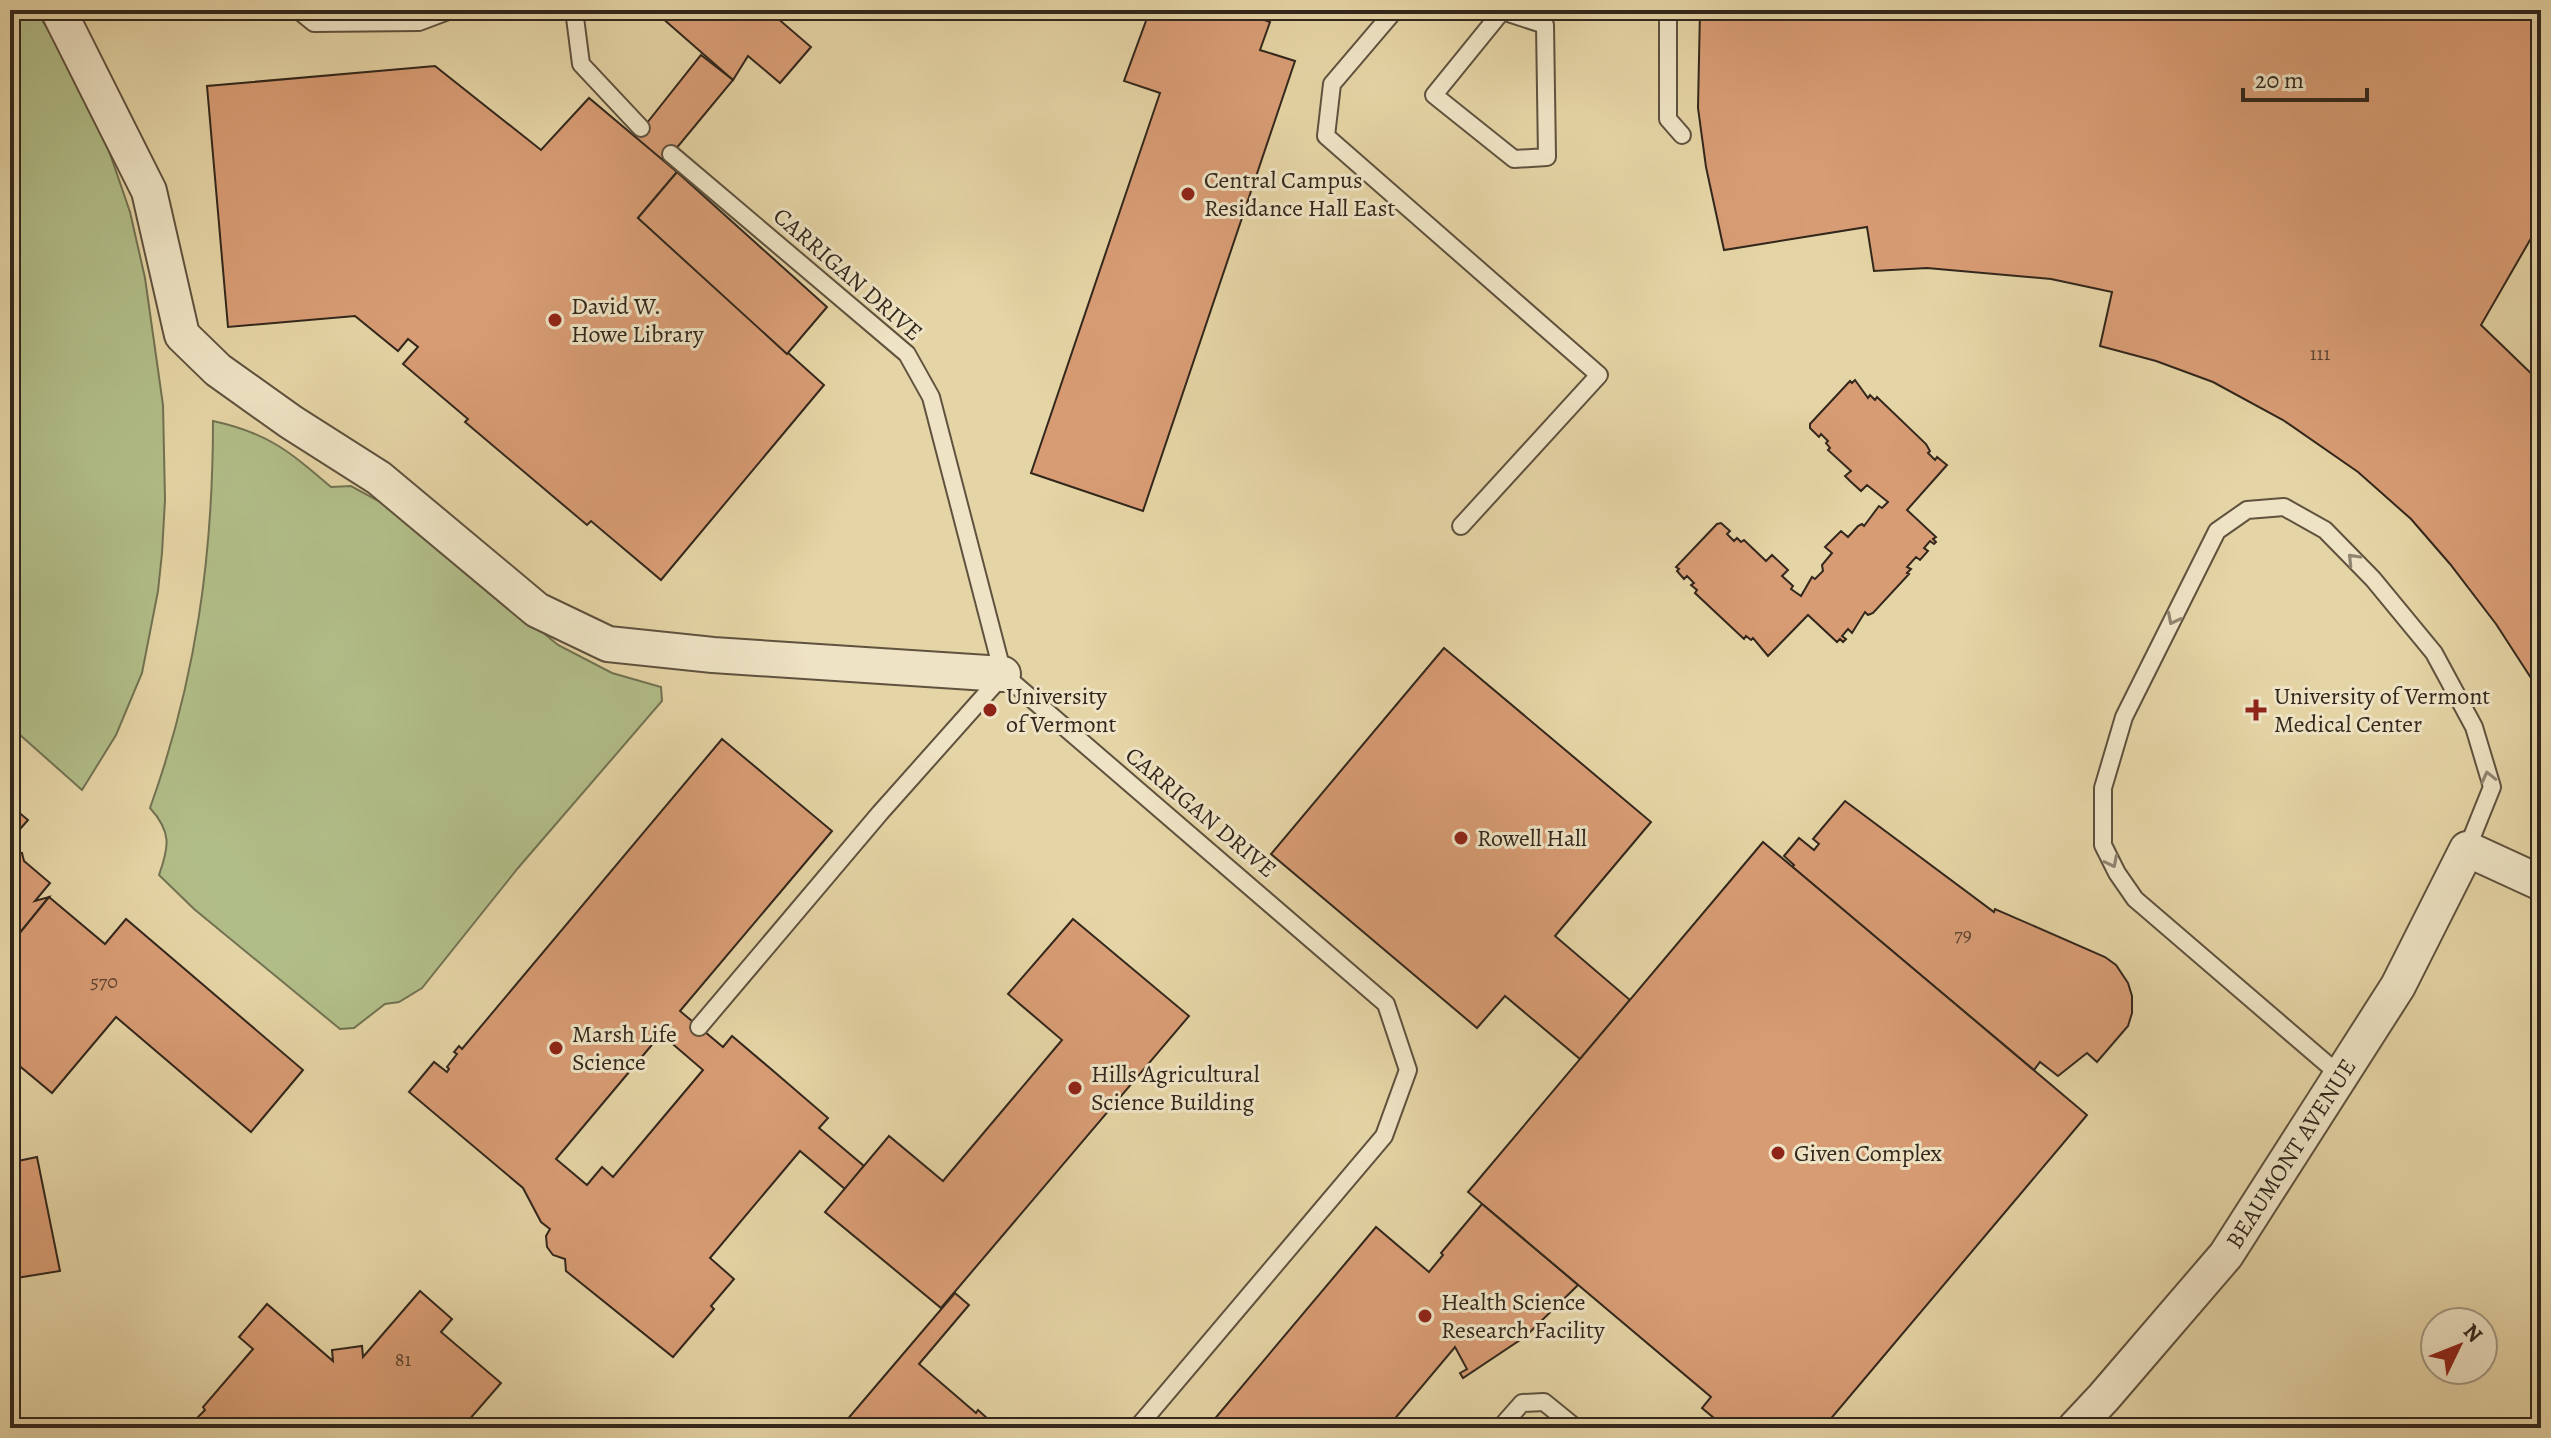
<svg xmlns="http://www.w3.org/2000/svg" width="2551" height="1438" font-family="Alegreya,serif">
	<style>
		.green { fill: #b1bd88; stroke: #727252; stroke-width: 2 }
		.building { fill: #d89c74; stroke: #32271c; stroke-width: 2; fill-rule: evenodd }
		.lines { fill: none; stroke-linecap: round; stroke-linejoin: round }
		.lane-casing { stroke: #5f523e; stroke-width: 20 }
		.street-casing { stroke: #5f523e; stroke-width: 38 }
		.lane { stroke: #eee3c4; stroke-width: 16 }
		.street { stroke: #eee3c4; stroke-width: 34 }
		.oneway { stroke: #908570 }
		.poi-dot { fill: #8f2418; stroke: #eee3c4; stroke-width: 3 }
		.labels { text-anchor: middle; stroke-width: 6; stroke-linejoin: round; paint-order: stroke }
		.number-label { font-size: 20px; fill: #5c4432 }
		.poi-label { font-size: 24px; fill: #32271c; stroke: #eee3c4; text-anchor: start }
		.street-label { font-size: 24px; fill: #32271c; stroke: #eee3c4 }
	</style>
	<rect width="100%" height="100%" fill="#e5d4a5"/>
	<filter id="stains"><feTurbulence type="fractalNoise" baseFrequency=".0025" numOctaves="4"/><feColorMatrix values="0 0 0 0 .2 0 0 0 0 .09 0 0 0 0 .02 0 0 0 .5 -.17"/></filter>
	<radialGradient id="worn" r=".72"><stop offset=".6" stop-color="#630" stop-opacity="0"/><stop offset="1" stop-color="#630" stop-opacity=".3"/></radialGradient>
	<g class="green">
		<path d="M10,10H36L76,76L107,145L130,212L145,278L163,405L165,500L162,553L158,591L142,673L116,735L82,790L10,726V616L18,573L16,559L18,546L10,538Z"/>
		<path d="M213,421C268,433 289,451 331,487L351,486L395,510L558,645L612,673L661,687L662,701L518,868L422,988L399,1002L385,1004L354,1028L340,1029L194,909L159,875C169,847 172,832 150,808C196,680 213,556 213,421Z"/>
	</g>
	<g class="building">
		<path d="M653,10H782L776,17L811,47L780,83L748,56L733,80Z"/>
		<path d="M1150,10H1238L1270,22L1260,50L1295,61L1143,511L1031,473L1160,93L1124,81Z"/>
		<path d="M1700,10H2541V221L2481,325L2541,383V698L2531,678L2496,624L2450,564L2411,519L2358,472L2283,420L2213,382L2156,361L2100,346L2112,292L2051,279L1927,268L1874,271L1867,227L1724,250L1706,167L1698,108Z"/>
		<path d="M701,55L733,80L665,162L635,138Z"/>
		<path d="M435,66L541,150L589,98L677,172L638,218L824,385L661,580L591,521L587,525L465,422L468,419L403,364L418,347L408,339L398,351L355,316L228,327L207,86Z"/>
		<path d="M677,172L827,307L787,354L638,218Z"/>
		<path d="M1855,380L1868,398L1870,395L1875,400L1877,397L1926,444L1930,451L1928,453L1935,460L1937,457L1947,465L1907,510L1936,537L1933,539L1936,542L1934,544L1930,541L1924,548L1928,551L1920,560L1916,557L1907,567L1911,569L1907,573L1909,574L1873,613L1868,615L1865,612L1852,633L1848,629L1842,636L1846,639L1843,642L1840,639L1837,642L1808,615L1768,656L1753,638L1751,640L1746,636L1744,639L1695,593L1697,590L1691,585L1694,583L1687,576L1684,579L1677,571L1679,569L1676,567L1717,524L1721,523L1730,531L1727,534L1734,541L1737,538L1741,542L1744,540L1766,561L1772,555L1788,570L1782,576L1793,586L1791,589L1801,596L1812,577L1815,579L1823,571L1822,565L1832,553L1825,547L1841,531L1848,537L1858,526L1862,524L1864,526L1879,506L1882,508L1888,502L1867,485L1861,491L1850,481L1845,476L1851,471L1828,450L1830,448L1826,443L1828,441L1821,434L1819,437L1810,428V424L1850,381L1852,383Z"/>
		<path d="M1444,648L1651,822L1555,936L1630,1000L1580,1059L1505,996L1477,1028L1271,854Z"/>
		<path d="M722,739L832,831L680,1011L723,1047L732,1036L778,1075L828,1118L819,1128L864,1166L845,1189L800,1151L710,1258L734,1279L711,1306L714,1309L673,1357L566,1271L565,1259L553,1255L547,1247L546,1236L550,1229L541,1222L523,1188L409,1092L434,1062L447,1072L449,1069L447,1067L457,1054L454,1052L459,1046L462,1049ZM661,1034L703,1070L613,1177L602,1167L587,1185L556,1159Z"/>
		<path d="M1845,801L1994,912L1995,909L2105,957L2116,965L2128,983L2132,996V1013L2128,1026L2097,1062L2087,1053L2058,1076L2040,1062L2034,1070L1792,867L1794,865L1784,856L1799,838L1814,850L1819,844L1813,839Z"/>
		<path d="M10,805L28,820L13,837L16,854L22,853L24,861L50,883L35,901L49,897L10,945Z"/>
		<path d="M1763,842L2087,1115L1823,1428H1747L1737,1420L1730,1428H1726L1702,1408L1711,1397L1468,1192Z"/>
		<path d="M49,897L105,944L126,919L303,1070L251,1132L116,1017L52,1093L10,1058V945Z"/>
		<path d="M1073,919L1189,1016L941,1308L825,1212L889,1136L943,1181L1062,1040L1008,994Z"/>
		<path d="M10,1148L13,1162L37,1157L60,1271L10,1279Z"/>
		<path d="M1482,1204L1578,1285L1526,1336L1463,1378L1460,1373L1467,1369L1455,1347L1387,1428H1207L1376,1227L1429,1272L1443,1255L1441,1253Z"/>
		<path d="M420,1291L452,1319L441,1332L501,1383L462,1428H203L198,1417L205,1410L203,1407L253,1349L239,1337L267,1304L333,1361L332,1350L362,1346L363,1357Z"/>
		<path d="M955,1293L969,1305L919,1364L976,1413L978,1410L987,1418L992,1428H840Z"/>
	</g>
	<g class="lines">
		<defs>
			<g id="lane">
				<path d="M298,10L314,23L419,22L451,10"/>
				<path d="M574,10L581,64L641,128"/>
				<path d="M1395,10L1332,84L1326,136L1599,375L1461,526"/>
				<path d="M1668,10V119L1682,135"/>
				<path d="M1502,11L1545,25L1547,157L1514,159L1434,95L1503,10"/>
				<path d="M671,154L907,354L931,397L1003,674L1386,1004L1408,1070L1384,1136L1137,1428"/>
				<path d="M699,1027L880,813L1002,676"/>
				<path d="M2341,1076L2135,899L2117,873L2103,845V788L2124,717L2217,531L2247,510L2284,507L2325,530L2373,579L2434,653L2474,727L2492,787L2467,849"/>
				<path d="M1500,1428L1522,1403L1544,1402L1576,1428"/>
			</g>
			<g id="street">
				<path d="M58,10L149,191L182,335L218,370L291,422L379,478L537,610L608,644L713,655L1003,674"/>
				<path id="s1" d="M2075,1428L2104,1397L2226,1255L2398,986L2467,849L2541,883"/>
			</g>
		</defs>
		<use href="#lane" class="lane-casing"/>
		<use href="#street" class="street-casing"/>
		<use href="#lane" class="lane"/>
		<use href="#street" class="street"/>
	</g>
	<defs><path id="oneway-chevron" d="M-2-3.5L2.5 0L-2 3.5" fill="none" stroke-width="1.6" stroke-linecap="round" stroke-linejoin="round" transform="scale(2)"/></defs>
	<g class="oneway">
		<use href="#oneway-chevron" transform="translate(2353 559) rotate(-134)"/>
		<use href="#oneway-chevron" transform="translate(2173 619) rotate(117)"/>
		<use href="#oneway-chevron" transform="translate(2488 777) rotate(-103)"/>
		<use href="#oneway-chevron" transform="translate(2112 862) rotate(63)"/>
	</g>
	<g class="poi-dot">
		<circle cx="1188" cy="194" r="8"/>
		<circle cx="555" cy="320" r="8"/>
		<circle cx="990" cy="710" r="8"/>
		<path d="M2252 698h8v8h8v8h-8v8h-8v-8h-8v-8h8z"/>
		<circle cx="1461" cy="838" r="8"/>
		<circle cx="556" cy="1048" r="8"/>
		<circle cx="1075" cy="1088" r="8"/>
		<circle cx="1778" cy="1153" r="8"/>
		<circle cx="1425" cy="1316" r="8"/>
	</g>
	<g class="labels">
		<g class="number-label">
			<text x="2320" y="360">111</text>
			<text x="1963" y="941">79</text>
			<text x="104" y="988">570</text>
			<text x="403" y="1366">81</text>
		</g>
		<g class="poi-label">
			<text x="1204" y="188">Central Campus<tspan x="1204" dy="28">Residance Hall East</tspan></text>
			<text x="571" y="314">David W.<tspan x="571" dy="28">Howe Library</tspan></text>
			<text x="1006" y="704">University<tspan x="1006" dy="28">of Vermont</tspan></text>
			<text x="2274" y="704">University of Vermont<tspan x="2274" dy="28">Medical Center</tspan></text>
			<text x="1477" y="846">Rowell Hall</text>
			<text x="572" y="1042">Marsh Life<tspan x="572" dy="28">Science</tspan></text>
			<text x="1091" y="1082">Hills Agricultural<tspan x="1091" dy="28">Science Building</tspan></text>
			<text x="1794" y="1161">Given Complex</text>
			<text x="1441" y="1310">Health Science<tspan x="1441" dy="28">Research Facility</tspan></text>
		</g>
		<g class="street-label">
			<text transform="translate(848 274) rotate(41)" y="8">CARRIGAN DRIVE</text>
			<text transform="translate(1201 812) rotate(40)" y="8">CARRIGAN DRIVE</text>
			<text dy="8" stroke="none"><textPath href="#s1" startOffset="350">BEAUMONT AVENUE</textPath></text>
		</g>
	</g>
	<rect width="2551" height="1438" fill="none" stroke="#e5d4a5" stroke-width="40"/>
	<rect x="12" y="12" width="2527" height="1414" fill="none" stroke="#32271c" stroke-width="4"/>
	<rect x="20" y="20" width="2511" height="1398" fill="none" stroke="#32271c" stroke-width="2"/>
	<g transform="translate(2459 1346) rotate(47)"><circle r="38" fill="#eee3c4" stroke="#a39881" stroke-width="2"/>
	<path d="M0-6L14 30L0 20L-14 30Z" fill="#8f2418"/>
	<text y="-12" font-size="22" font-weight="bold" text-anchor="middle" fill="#32271c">N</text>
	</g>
	<path d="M2243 88v12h124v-12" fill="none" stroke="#32271c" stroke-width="4"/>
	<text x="2255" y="88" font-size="24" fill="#32271c" stroke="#eee3c4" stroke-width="6" paint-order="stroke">20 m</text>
	<rect width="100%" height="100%" filter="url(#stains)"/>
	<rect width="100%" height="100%" fill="url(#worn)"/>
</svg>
